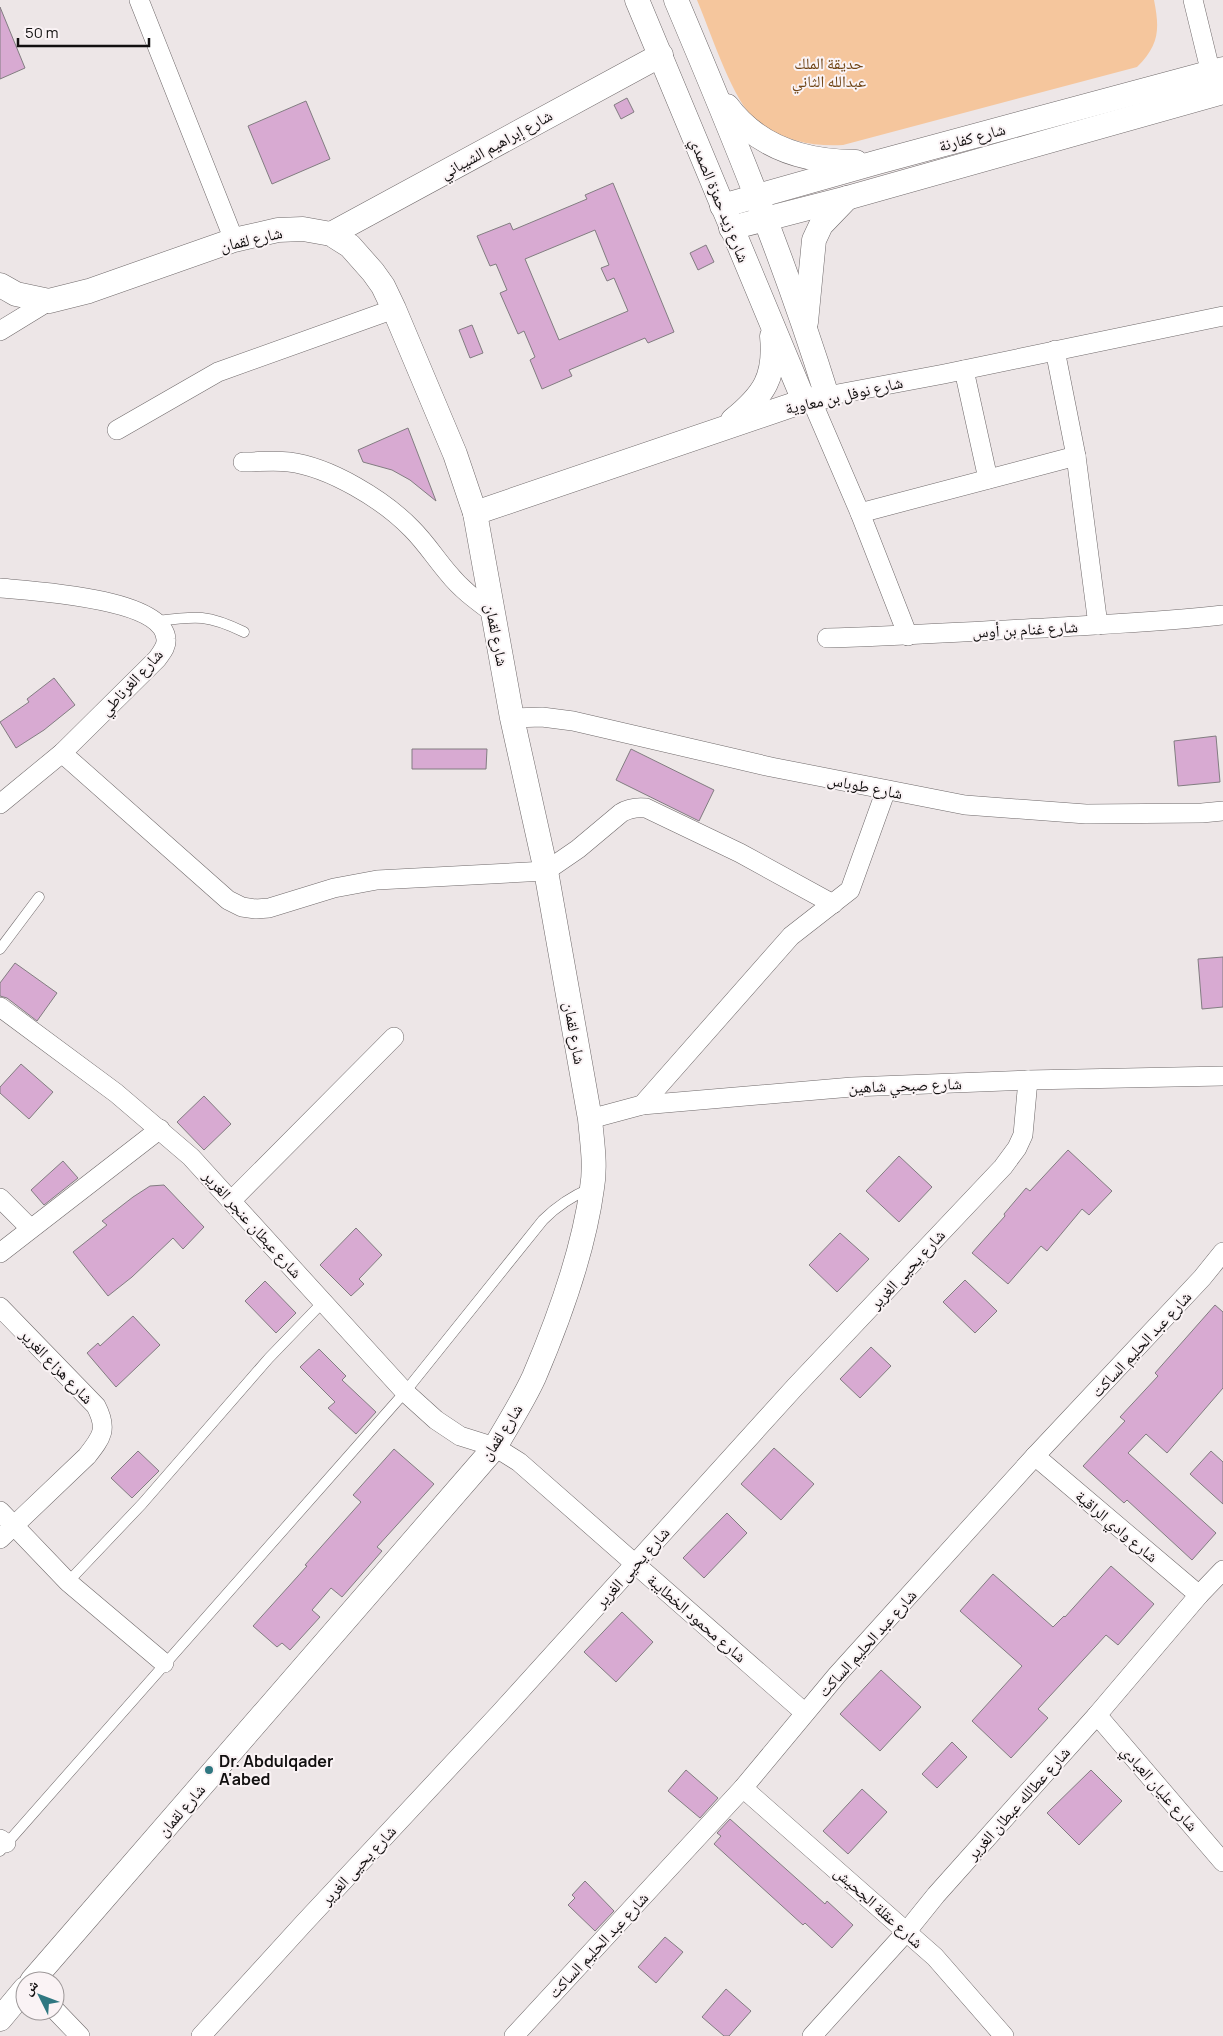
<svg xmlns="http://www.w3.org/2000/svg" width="1223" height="2036" font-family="Manrope,'Noto Naskh Arabic',sans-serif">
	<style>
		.green { fill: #f5c69d }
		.building { fill: #d8aad2; stroke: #827d81; fill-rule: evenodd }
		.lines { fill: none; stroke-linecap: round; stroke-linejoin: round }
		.service-casing { stroke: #6f696a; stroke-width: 11 }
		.minor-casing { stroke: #6f696a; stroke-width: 20 }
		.tertiary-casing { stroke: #6f696a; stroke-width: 25 }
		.service { stroke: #fff; stroke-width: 10 }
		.minor { stroke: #fff; stroke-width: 19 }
		.tertiary { stroke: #fff; stroke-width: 24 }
		.poi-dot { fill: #2f7781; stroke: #faf3f5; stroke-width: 2 }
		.labels { text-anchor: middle; stroke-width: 4; stroke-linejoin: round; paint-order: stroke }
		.park-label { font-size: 16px; fill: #6e4314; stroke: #faf3f5 }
		.street-label { font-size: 16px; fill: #121010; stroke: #faf3f5 }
		.poi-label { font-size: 16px; font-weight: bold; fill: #121010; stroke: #faf3f5; text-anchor: start }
	</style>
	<rect width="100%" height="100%" fill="#ede6e7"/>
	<path class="green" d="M697,0H1154C1160,30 1159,45 1137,67L843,145C810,147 775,139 751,115C731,95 709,28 697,0Z"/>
	<g class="building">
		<path d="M0,7L25,68L0,79Z"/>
		<path d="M627,98L634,112L621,119L614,105Z"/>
		<path d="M306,101L330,159L272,184L248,126Z"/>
		<path d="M613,183L674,332L648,343L645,338L569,370L572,376L542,389L530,360L535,357L524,331L518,334L500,293L507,290L496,264L490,266L477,236L510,223L513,230L587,199L585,195ZM595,230L609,265L601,268L607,281L614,278L628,311L559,340L525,259Z"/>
		<path d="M706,245L714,262L698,270L690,253Z"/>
		<path d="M472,325L483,353L470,358L459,330Z"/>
		<path d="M408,428L436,501L410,480L392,470L363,462L358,450Z"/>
		<path d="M54,678L75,705L44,730L16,748L0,722L29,702L27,699Z"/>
		<path d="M1216,736L1220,782L1178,786L1174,741Z"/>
		<path d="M412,749H487L486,769H412Z"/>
		<path d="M631,749L714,790L699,821L616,780Z"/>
		<path d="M1223,957V1007L1202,1009L1198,959Z"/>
		<path d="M15,963L57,993L37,1021L7,998L0,996V983Z"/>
		<path d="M21,1064L53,1092L29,1119L0,1093V1087Z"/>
		<path d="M204,1096L231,1124L204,1150L177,1122Z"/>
		<path d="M1068,1150L1112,1191L1089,1215L1082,1209L1047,1251L1041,1246L1008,1284L972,1253L1005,1216L1004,1214L1026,1188L1030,1191Z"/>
		<path d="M899,1156L932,1187L899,1222L866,1191Z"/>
		<path d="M63,1161L78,1178L44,1205L31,1190Z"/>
		<path d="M164,1185L204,1227L183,1249L173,1238L132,1277L108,1296L73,1252L107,1225L102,1221L133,1197L150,1186Z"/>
		<path d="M356,1228L382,1255L359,1279L364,1284L351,1296L320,1265Z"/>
		<path d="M840,1233L869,1259L837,1292L809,1265Z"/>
		<path d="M965,1280L997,1311L975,1333L943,1302Z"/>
		<path d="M265,1281L296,1313L276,1333L245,1301Z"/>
		<path d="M1215,1305L1223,1312V1388L1167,1453L1146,1434L1128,1453L1216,1533L1192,1560L1127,1500L1124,1503L1083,1466L1125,1421L1120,1417L1158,1376L1155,1373Z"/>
		<path d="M133,1316L160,1345L116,1387L87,1353L98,1343L100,1346Z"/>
		<path d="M871,1347L891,1366L860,1398L840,1379Z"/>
		<path d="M319,1349L346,1376L342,1380L376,1412L356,1434L328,1408L335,1402L300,1367Z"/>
		<path d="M774,1448L814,1484L781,1520L741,1484Z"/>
		<path d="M394,1449L434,1484L377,1547L382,1551L342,1597L331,1588L312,1610L320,1617L290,1650L282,1643L277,1647L253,1626L307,1566L305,1565L361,1502L353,1495Z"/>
		<path d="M138,1451L159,1471L132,1498L111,1478Z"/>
		<path d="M1211,1451L1223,1462V1504L1190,1474Z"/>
		<path d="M727,1513L747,1533L704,1578L683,1558Z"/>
		<path d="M1111,1566L1154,1604L1118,1645L1106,1635L1038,1709L1048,1718L1011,1758L972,1721L1022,1666L960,1611L993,1574L1053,1627L1064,1616L1065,1617Z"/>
		<path d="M622,1612L653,1642L616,1682L584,1652Z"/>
		<path d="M881,1670L921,1707L880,1751L840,1714Z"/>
		<path d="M952,1742L967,1757L937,1788L922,1774Z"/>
		<path d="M686,1770L718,1798L700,1818L668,1791Z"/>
		<path d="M1091,1770L1122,1801L1079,1845L1047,1813Z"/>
		<path d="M862,1789L887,1812L848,1854L823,1831Z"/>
		<path d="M730,1819L825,1904L827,1901L853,1925L832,1948L805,1923L803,1925L714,1844L721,1836L717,1833Z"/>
		<path d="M585,1881L614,1911L595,1931L568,1905L575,1898L572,1895Z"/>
		<path d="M665,1937L683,1952L656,1983L638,1967Z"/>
		<path d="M726,1989L751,2011L729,2036H724L702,2017Z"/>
	</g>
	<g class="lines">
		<defs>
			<g id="service">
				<path d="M156,621C196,616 207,614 244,632"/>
				<path d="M0,949L39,897"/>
				<path d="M68,1582L142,1504L269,1358L323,1302"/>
				<path d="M0,1851L405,1392L543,1220C558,1205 572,1196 591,1188"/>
			</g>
			<g id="minor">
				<path d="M139,0L234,240"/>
				<path d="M1193,0L1214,86"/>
				<path d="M0,331L49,301"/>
				<path d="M1055,350L1076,456L1098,625"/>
				<path d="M964,370L988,479"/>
				<path d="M827,396L944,374L1223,316"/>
				<path d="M811,399L860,513L908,636"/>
				<path d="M117,430L218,372L394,309"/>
				<path d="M243,462C258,462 274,460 289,462C330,467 384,500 412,529C426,543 436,559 449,574C461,589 476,600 492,612"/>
				<path d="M860,513L1076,456"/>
				<path d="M0,588C32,591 163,598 166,639C167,647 161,653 157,659L62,753L0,804"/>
				<path d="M827,638C900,636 972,631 1044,628C1104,624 1164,622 1223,615"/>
				<path d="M512,718L542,717L573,721L771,767L965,805L1086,814L1202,813L1223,811"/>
				<path d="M62,753L228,900L242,907L256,909L269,908L334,888L377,880L546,871L578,849L621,813C629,808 636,807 646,808L740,853L833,904"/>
				<path d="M0,1007L116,1093L191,1157L405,1392L436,1420L460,1436L495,1447L519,1462L805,1713"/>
				<path d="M642,1105L791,936L850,890L886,790"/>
				<path d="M590,1119L642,1105L852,1087L1028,1080L1223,1076"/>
				<path d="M0,1198L30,1228"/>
				<path d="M231,1201L394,1037"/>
				<path d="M0,1253L160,1129"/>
				<path d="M0,1307L96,1406C108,1429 102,1437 87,1456L0,1539"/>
				<path d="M1035,1456L1199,1595"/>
				<path d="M0,1511L68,1582L164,1663"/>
				<path d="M1097,1715L1223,1862"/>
				<path d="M743,1788L935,1957L1004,2036"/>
				<path d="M0,1839L6,1843"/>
				<path d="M55,2010L80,2036"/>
				<path d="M201,2036L304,1923L499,1714L795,1387L1003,1167L1017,1148L1023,1135L1028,1080"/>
				<path d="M514,2036L743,1788L837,1675L1035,1456L1202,1278L1223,1252"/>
				<path d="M812,2036L907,1931L936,1895L1097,1715L1199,1595L1223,1570"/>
			</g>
			<g id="tertiary">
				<path d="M637,0L804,401"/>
				<path d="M727,106C758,148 806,162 856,162"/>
				<path d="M722,206L878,162L1223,69"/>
				<path d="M731,228L847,198L1223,92"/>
				<path d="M331,234L661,55"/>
				<path d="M0,285L16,294L49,301L89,291L234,240L278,230L303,229L331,234L350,246L373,272L383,286L394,309L455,454L475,513L512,718L546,871L590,1119C592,1142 596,1165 592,1188C584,1248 558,1321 534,1377C523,1401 508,1424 495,1447L32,1981"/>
				<path d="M806,322L814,240L821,225L847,198"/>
				<path d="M733,420C764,395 776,377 772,336"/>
				<path d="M475,513L804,401L827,396C785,261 731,130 676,0"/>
				<path d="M0,2019L25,1989"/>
			</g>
		</defs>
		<use href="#service" class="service-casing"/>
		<use href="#minor" class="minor-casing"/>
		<use href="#tertiary" class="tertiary-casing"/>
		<use href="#service" class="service"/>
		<use href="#minor" class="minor"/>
		<use href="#tertiary" class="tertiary"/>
	</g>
	<circle class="poi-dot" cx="209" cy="1770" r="5"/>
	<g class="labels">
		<g class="park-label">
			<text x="829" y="69">حديقة الملك<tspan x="829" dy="18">عبدالله الثاني</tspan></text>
		</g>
		<g class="street-label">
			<text transform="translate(972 137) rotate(-15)" y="6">شارع كفارنة</text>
			<text transform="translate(496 144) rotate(-29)" y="6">شارع إبراهيم الشيباني</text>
			<text transform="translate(720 200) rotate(68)" y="6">شارع زيد حمزة الصمدي</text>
			<text transform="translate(251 239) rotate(-13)" y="6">شارع لقمان</text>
			<text transform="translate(844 395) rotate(-13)" y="6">شارع نوفل بن معاوية</text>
			<text transform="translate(1025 629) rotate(-3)" y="6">شارع غنام بن أوس</text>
			<text transform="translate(497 635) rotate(79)" y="6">شارع لقمان</text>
			<text transform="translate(131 682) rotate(-47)" y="6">شارع الغرناطي</text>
			<text transform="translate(865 786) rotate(11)" y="6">شارع طوباس</text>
			<text transform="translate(575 1033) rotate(80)" y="6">شارع لقمان</text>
			<text transform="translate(905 1085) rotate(-2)" y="6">شارع صبحي شاهين</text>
			<text transform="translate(253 1224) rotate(48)" y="6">شارع عبطان عنجر الغرير</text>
			<text transform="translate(907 1269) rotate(-47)" y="6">شارع يحيى الغرير</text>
			<text transform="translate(1141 1344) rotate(-47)" y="6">شارع عبد الحليم الساكت</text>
			<text transform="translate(57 1366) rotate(46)" y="6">شارع هزاع الغرير</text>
			<text transform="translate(501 1432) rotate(-57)" y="6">شارع لقمان</text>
			<text transform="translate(1117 1526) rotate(40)" y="6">شارع وادي الراقية</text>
			<text transform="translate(632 1567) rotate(-48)" y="6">شارع يحيى الغرير</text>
			<text transform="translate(697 1618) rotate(41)" y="6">شارع محمود الخطايبة</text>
			<text transform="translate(867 1643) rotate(-48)" y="6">شارع عبد الحليم الساكت</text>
			<text transform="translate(1160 1788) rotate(49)" y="6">شارع عليان العبادي</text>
			<text transform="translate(1018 1803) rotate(-48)" y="6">شارع عطالله عبطان الغرير</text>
			<text transform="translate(181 1810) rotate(-49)" y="6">شارع لقمان</text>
			<text transform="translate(358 1865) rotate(-47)" y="6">شارع يحيى الغرير</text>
			<text transform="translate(879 1907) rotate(42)" y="6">شارع عقلة الجحيش</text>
			<text transform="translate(598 1945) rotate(-47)" y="6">شارع عبد الحليم الساكت</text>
		</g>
		<g class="poi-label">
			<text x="219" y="1767">Dr. Abdulqader<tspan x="219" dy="18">A'abed</tspan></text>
		</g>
	</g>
	<g transform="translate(40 1996) rotate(312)"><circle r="24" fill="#faf3f5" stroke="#9d9899"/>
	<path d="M0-4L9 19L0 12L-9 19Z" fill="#2f7781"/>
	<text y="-8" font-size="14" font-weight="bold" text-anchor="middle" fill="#121010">ش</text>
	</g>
	<path d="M18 38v8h131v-8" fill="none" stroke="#121010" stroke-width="2.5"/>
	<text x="25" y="38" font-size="15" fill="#121010" stroke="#faf3f5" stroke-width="4" paint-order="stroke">50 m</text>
</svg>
